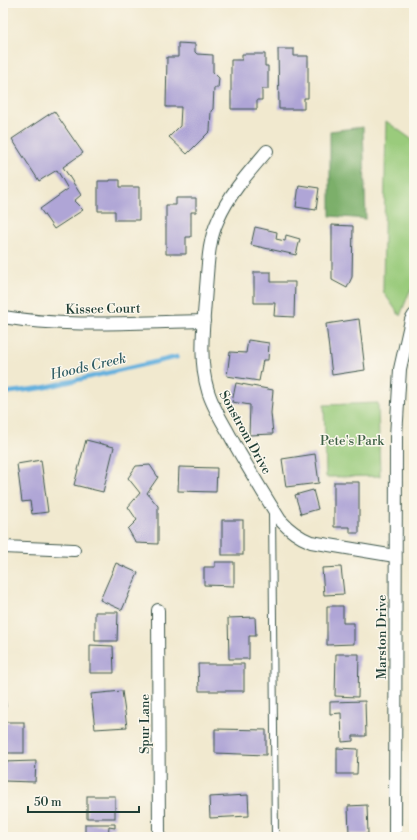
<svg xmlns="http://www.w3.org/2000/svg" width="417" height="840" font-family="'Libre Bodoni',serif">
	<style>
		.green { fill: #9acb7b; stroke: #5c8458 }
		.forest { fill: #7baf6b; stroke: #4d7650 }
		.lines { fill: none; stroke-linecap: round; stroke-linejoin: round }
		.stream { stroke: #65b1de; stroke-width: 4.5 }
		.building { fill: #afa5d6 }
		.lane-casing { stroke: #3e574b; stroke-width: 8 }
		.street-casing { stroke: #3e574b; stroke-width: 14 }
		.lane { stroke: #fff; stroke-width: 6 }
		.street { stroke: #fff; stroke-width: 12 }
		.labels { text-anchor: middle; stroke-width: 3; stroke-linejoin: round; paint-order: stroke }
		.street-label { font-size: 13px; fill: #1f3d34; stroke: #fbf7ec }
		.park-label { font-size: 13px; fill: #3e6046; stroke: #fbf7ec }
		.water-label { font-size: 14px; font-style: italic; fill: #346067; stroke: #fbf7ec }
	</style>
	<rect width="100%" height="100%" fill="#fbf7ec"/>
	<filter id="ink" filterUnits="userSpaceOnUse"><feTurbulence type="fractalNoise" baseFrequency=".025" numOctaves="2"/><feDisplacementMap in="SourceGraphic" scale="8" xChannelSelector="R" yChannelSelector="G"/><feConvolveMatrix kernelMatrix="1 2 1 2 8 2 1 2 1" color-interpolation-filters="sRGB"/></filter>
	<filter id="wash" filterUnits="userSpaceOnUse"><feTurbulence type="fractalNoise" baseFrequency=".012" numOctaves="4" result="noise"/><feDisplacementMap in="SourceGraphic" scale="16" xChannelSelector="R" yChannelSelector="G"/><feGaussianBlur stdDeviation="0.9" result="paint"/><feColorMatrix in="noise" values="0 0 0 0 0 0 0 0 0 0 0 0 0 0 0 0 0 1.4 0 .05"/><feComposite in="paint" operator="in"/></filter>
	<g filter="url(#wash)">
		<rect width="100%" height="100%" fill="#f1e9cf"/>
		<g class="green">
			<path d="M386,121L414,141V285L409,293L400,316L384,293L383,289Z"/>
			<path d="M378,403L380,476L326,477L324,405Z"/>
		</g>
		<path class="forest" d="M363,127L366,219L330,216V131Z"/>
		<g class="lines">
			<path class="stream" d="M3,393L42,388L177,357"/>
		</g>
		<g id="blocks">
			<g class="building">
				<path d="M178,43L195,44V52L197,54L213,55V72L219,78L218,88H214L213,109L211,111L210,131L187,154L169,137L180,126L181,107H166L167,57H178Z"/>
				<path d="M278,49H294V56H308V98H304V109H279Z"/>
				<path d="M242,54H265V66H268V89H262V100H257V109H231V60H242Z"/>
				<path d="M54,111L83,153L63,167L81,195L74,201L83,210L54,229L40,209L68,189L57,170L39,181L12,139Z"/>
				<path d="M110,180H120V187H139V220H115V211H98V181H110Z"/>
				<path d="M299,185L319,188L316,210L296,207Z"/>
				<path d="M176,198H196V212H191V237H186V254H166V205H176Z"/>
				<path d="M332,225L353,226L352,277L347,288L332,280Z"/>
				<path d="M255,227L277,232L276,239L285,241L286,235L300,239L296,255L251,245Z"/>
				<path d="M254,272H271V282H295L294,317L274,316L275,303H254Z"/>
				<path d="M359,319L365,370L332,375L326,324Z"/>
				<path d="M248,340L269,343L268,360H263L259,381L227,376L230,352L246,353Z"/>
				<path d="M236,383L273,390L271,413L273,434L249,435L250,405L232,402Z"/>
				<path d="M86,440L114,447L103,492L74,485Z"/>
				<path d="M315,454L319,483L286,487L282,459Z"/>
				<path d="M41,460L48,512L32,514L30,501L22,502L17,464Z"/>
				<path d="M150,465L158,477L147,493L158,506V544L136,543L128,529L137,520L128,507L140,493L128,478L136,466Z"/>
				<path d="M179,467L217,468L216,492L178,491Z"/>
				<path d="M334,482H359V533H350V527H334Z"/>
				<path d="M313,490L318,509L301,514L295,495Z"/>
				<rect x="222" y="520" width="21" height="35"/>
				<path d="M215,562H234V586L204,585V567H215Z"/>
				<path d="M116,563L138,573L122,610L100,600Z"/>
				<path d="M341,567L344,594L324,595L322,568Z"/>
				<path d="M327,606H343V623H354V644L327,645Z"/>
				<path d="M95,612H118L117,641H95Z"/>
				<path d="M255,617L256,636H249V659H229L228,618Z"/>
				<path d="M90,645L113,646L114,673H90Z"/>
				<path d="M336,654H359L358,697L335,696Z"/>
				<path d="M198,664H244V691H199Z"/>
				<path d="M3,684H4L6,707H3Z"/>
				<path d="M122,691L127,727L95,729L91,694Z"/>
				<path d="M365,701L366,736H353V741L342,742L341,713L330,714V702Z"/>
				<rect x="3" y="722" width="21" height="31"/>
				<path d="M215,729L266,730V755L215,753Z"/>
				<path d="M337,748L358,749L357,774H337Z"/>
				<path d="M36,761L35,782L3,781V762Z"/>
				<path d="M248,795L249,816L210,818L209,797Z"/>
				<rect x="87" y="796" width="28" height="22"/>
				<path d="M367,805L368,834H349L348,806Z"/>
				<path d="M85,824H115V828L109,827L108,837H85Z"/>
			</g>
		</g>
	</g>
	<g filter="url(#ink)">
		<use href="#blocks" fill-opacity="0" stroke="#3e574b" stroke-width="1"/>
		<g class="lines">
			<defs>
				<path id="lane" d="M272,511L275,837"/>
				<g id="street">
					<path d="M267,151C249,172 229,194 218,220C208,241 208,266 206,288C204,321 198,359 208,391C212,405 220,418 228,432C244,462 262,491 280,520C290,531 298,537 311,542L395,556"/>
					<path d="M3,317C69,328 137,322 204,321"/>
					<path d="M3,547L74,550"/>
					<path d="M158,610L159,837"/>
					<path d="M395,837L396,437L400,369L411,320L414,315"/>
				</g>
			</defs>
			<use href="#lane" class="lane-casing"/>
			<use href="#street" class="street-casing"/>
			<use href="#lane" class="lane"/>
			<use href="#street" class="street"/>
		</g>
	</g>
	<g class="labels">
		<g class="street-label">
			<text transform="translate(103 308) rotate(-1)" y="5">Kissee Court</text>
			<text transform="translate(246 432) rotate(61)" y="5">Sonstrom Drive</text>
			<text transform="translate(381 637) rotate(-90)" y="5">Marston Drive</text>
			<text transform="translate(144 724) rotate(-90)" y="5">Spur Lane</text>
		</g>
		<g class="park-label">
			<text x="352" y="445">Pete's Park</text>
		</g>
		<g class="water-label">
			<text transform="translate(88 366) rotate(-13)" y="5">Hoods Creek</text>
		</g>
	</g>
	<rect width="417" height="840" fill="none" stroke="#fbf7ec" stroke-width="16"/>
	<path d="M28 806v6h111v-6" fill="none" stroke="#1f3d34" stroke-width="2"/>
	<text x="34" y="806" font-size="12" fill="#1f3d34" stroke="#fbf7ec" stroke-width="3" paint-order="stroke">50 m</text>
</svg>
